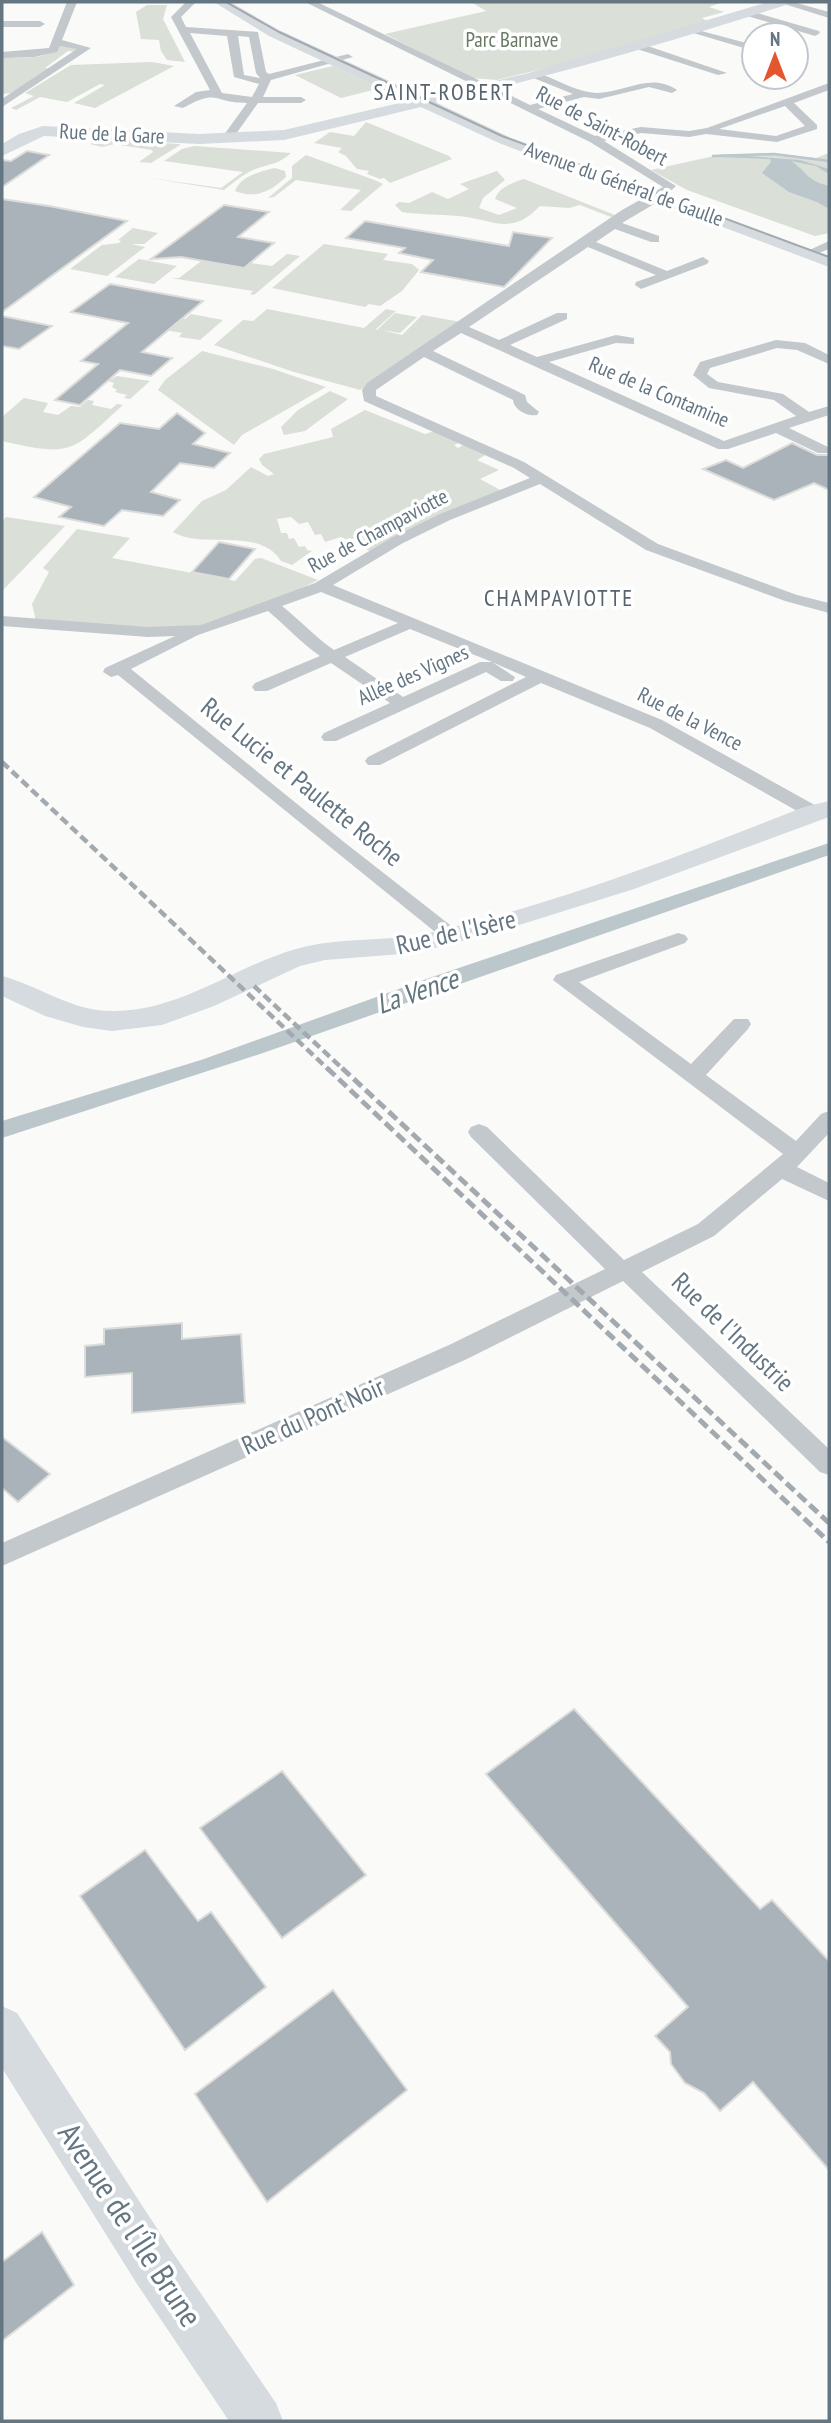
<svg xmlns="http://www.w3.org/2000/svg" width="831" height="2423" font-family="'PT Sans Narrow',sans-serif">
	<style>
		.green { fill: #dadfd7 }
		.water { fill: #bbc7cb }
		.lines { fill: none; stroke-linecap: round; stroke-linejoin: round }
		.stream { stroke: #bbc7cb; stroke-width: 2.5 }
		.building { fill: #aab3b9; stroke: #dcdcda; stroke-width: 2 }
		.street { fill: #c3c8cc; fill-rule: evenodd }
		.secondary { fill: #d6dbdf; fill-rule: evenodd }
		.tram { stroke: #a2aab0; stroke-width: 2 }
		.rail-far1 { stroke: #a2aab0; stroke-width: 4.5; stroke-dasharray: 9 4.5; stroke-linecap: butt }
		.rail { stroke: #a2aab0; stroke-width: 5; stroke-dasharray: 11 5; stroke-linecap: butt }
		.labels { text-anchor: middle; stroke-width: 7; stroke-linejoin: round; paint-order: stroke }
		.far-park-label { font-size: 21px; fill: #687a64; stroke: #fff }
		.far-street-label { font-size: 21px; fill: #657683; stroke: #fff }
		.far-neighbourhood-label { font-size: 23px; letter-spacing: 2px; fill: #57646e; stroke: #fff }
		.street-label { font-size: 26px; fill: #657683; stroke: #fff }
		.water-label { font-size: 28px; font-style: italic; fill: #60757c; stroke: #fff }
		.near-street-label { font-size: 32px; fill: #657683; stroke: #fff }
	</style>
	<rect width="100%" height="100%" fill="#fafaf8"/>
	<g class="green">
		<path d="M471,2H723L709,7L724,12L702,18L707,21L567,63L497,80L471,78L385,34L486,11Z"/>
		<path d="M147,5H167L163,19L185,62L167,60L161,51L159,40L141,39L136,12Z"/>
		<path d="M57,46L78,47L76,52L68,51L45,68L51,69L12,93L2,94V57C18,57 48,61 57,46Z"/>
		<path d="M152,62L174,66L95,108L74,103L105,85L100,84L67,102L40,97L16,110L11,108L34,96L25,93L71,65Z"/>
		<path d="M333,66L381,88L341,98L295,75Z"/>
		<path d="M366,122L449,156L452,159L390,183L384,178L380,179L367,174L369,171L357,169L346,156L338,152L342,148L314,143L330,132L354,136Z"/>
		<path d="M115,140L179,144L180,145L151,163L139,162L153,152L152,150L114,144L102,147L90,144L97,141Z"/>
		<path d="M194,146L291,153C276,166 270,163 253,170C242,175 233,183 224,190L150,178L221,188L243,172L164,161L182,149Z"/>
		<path d="M829,153V233L815,236L687,190L651,170L723,154H778L816,158Z"/>
		<path d="M306,155L377,181L383,184L351,211L340,210L361,190L296,180L274,197L268,198L292,178V166Z"/>
		<path d="M275,168L285,171L286,177C270,192 256,199 235,191C240,177 260,171 275,168Z"/>
		<path d="M497,171L505,180L483,198L479,208L499,215L517,208L495,199C499,187 512,183 524,179L615,215L611,217L580,205L569,208L540,206C510,237 494,219 458,216C440,214 421,215 402,212L395,205L399,202L409,203L432,192L448,199L469,189L460,184Z"/>
		<path d="M133,228L158,233L144,244H131L145,247L107,276L70,269L102,245L119,243L121,241L118,240Z"/>
		<path d="M324,244L388,254L383,260L412,264L419,270L402,291L380,306L369,304L365,307L272,288Z"/>
		<path d="M287,254L300,256L254,295L250,294L253,291L171,278H179L204,259L244,268L251,263L272,266Z"/>
		<path d="M139,259L177,266L154,284L115,277Z"/>
		<path d="M144,303L169,316L185,319L191,314L223,320L200,340L179,337L182,333L119,322Z"/>
		<path d="M267,309L364,328L386,309L396,311L376,329L377,330L395,313L417,317L400,333L381,330L402,335L422,315L461,322L360,390L294,372L214,345L243,320L253,321Z"/>
		<path d="M202,351L273,369L326,387L242,435L234,445L158,390L165,380Z"/>
		<path d="M117,376L150,381L130,399L124,398L127,395L115,392L117,390L112,387L114,383L108,381Z"/>
		<path d="M330,391L348,399L305,431L284,435L281,427L298,410Z"/>
		<path d="M24,398L48,403L43,412L58,415L71,406L80,407L88,400L94,401L92,405L111,409L117,404L123,405C70,453 73,457 2,441V417Z"/>
		<path d="M365,410L425,434L435,431L461,442L454,445L458,448L465,444L487,454L477,460L499,470L480,479L504,492L398,535L370,551L341,537L325,542L321,534L315,535L308,522L299,524L291,517L277,519L281,533H287L289,539L294,538L299,547L305,546L307,550L312,551L292,565L281,561C259,526 203,550 173,532L202,501L226,490L251,467L268,476L274,474L262,465L259,459L264,454L333,437L331,429Z"/>
		<path d="M6,517L65,526L2,591V521Z"/>
		<path d="M77,529L130,538L112,558L235,581L255,559L261,558L318,580L296,591L202,625L154,629L36,621L32,604L49,572L43,568Z"/>
	</g>
	<g class="water">
		<path d="M746,156L800,160L829,169V174L816,166L791,161C808,172 805,180 829,186V209L817,202L789,192L762,173L771,162L770,159L717,157Z"/>
		<path d="M829,843V855L263,1053L2,1138V1121L201,1060L435,976Z"/>
	</g>
	<g class="lines">
		<path class="stream" d="M713,156L774,154L829,161"/>
	</g>
	<g class="building">
		<path d="M27,151L49,155L2,187V160L11,161Z"/>
		<path d="M2,199L49,206L127,221L2,312Z"/>
		<path d="M224,205L269,212L238,237L274,243L244,268L181,257L151,259Z"/>
		<path d="M365,221L509,246L513,232L552,238L504,287L421,272L433,260L399,253L405,248L346,238Z"/>
		<path d="M110,284L203,301L142,352L172,358L151,376L120,370L80,405L55,400L98,364L81,361L128,323L71,312Z"/>
		<path d="M2,316L52,326L19,349L2,346Z"/>
		<path d="M177,413L205,433L193,444L230,453L214,468L180,463L151,492L180,500L163,516L122,510L104,526L59,517L71,507L34,497L120,423L159,429Z"/>
		<path d="M792,443L817,455H829V490L814,483L774,500L703,469L726,460L743,468Z"/>
		<path d="M219,542L255,549L229,579L192,572Z"/>
		<path d="M182,1323V1339L241,1334L245,1403L132,1413V1373L85,1377V1346L104,1344V1329Z"/>
		<path d="M2,1437L50,1474L18,1502L2,1488Z"/>
		<path d="M574,1709L760,1909L772,1900L829,1961V2170L753,2082L720,2111L704,2093L685,2083L671,2064L670,2052L655,2036L688,2007L486,1774Z"/>
		<path d="M282,1771L366,1875L282,1938L200,1828Z"/>
		<path d="M145,1850L198,1921L211,1912L266,1987L185,2050L80,1896Z"/>
		<path d="M333,1990L407,2090L267,2202L195,2094Z"/>
		<path d="M42,2232L74,2285L2,2341V2262Z"/>
	</g>
	<g class="lines">
		<g class="street">
			<path d="M67,2H77L62,40L91,48L2,107V99L77,49L60,46L57,52L34,57L2,58V52L49,48Z"/>
			<path d="M186,2H196L181,17L186,27L258,32L266,72L269,74L348,54L353,57L271,80L263,97H301L306,100L301,103H258L231,141H223L221,139L247,103C212,103 219,88 183,108L174,106L196,92L210,90L171,17ZM190,33L227,36L234,77L259,84L252,97L222,93ZM238,36L249,37L256,73L260,78L244,75Z"/>
			<path d="M305,2H317L530,105L573,94L531,77L530,75L535,72C555,78 577,93 598,93C626,92 651,72 677,90L672,93L649,87L599,99L584,97L538,109L595,136L641,127L689,131L707,128L829,83V90L794,103L817,125V129L777,142L706,134L689,137L641,133L604,141L676,186L661,200L622,223L659,236V242H651L615,229L596,242L667,271L703,257L709,261L707,264L641,289L635,285L636,282L656,275L588,247L469,327L499,340L557,313H567V319L510,345L537,357L616,335L634,338V344L616,343L549,362L724,441L796,416L774,400L709,388L693,375L700,362L776,340L805,343L829,355V364L797,350L777,348L710,368L707,374L718,382L783,394L809,412L829,406V415L789,428L828,447V453H818L776,433L728,449H718L461,333L433,351L525,395L527,402L539,412L537,415C528,417 514,410 513,400L424,357L376,390V396L524,462L658,544L797,595L829,603V613L785,601L646,550L540,484L450,520L403,543L333,585L662,720L820,808L822,812L820,816H806L650,728L541,683L380,765H368L365,761L368,757L526,677L492,662L515,677L513,681H501L486,672L336,741H324L321,737L324,733L390,703L331,663L267,691H255L252,687L255,683L320,656C300,642 287,627 268,611L198,635L131,669L344,842L459,932L462,936L459,940H445L118,675L111,677L103,672L105,668L175,636L148,637L2,626V616L148,627L201,625L315,583L393,537L440,514L530,478L514,468L364,401L362,390L367,383L622,210L663,187L590,142ZM785,106L805,126L776,136L719,129ZM321,592L398,623L334,650C315,637 301,621 282,606ZM410,629L492,662H480L403,697L345,657Z"/>
			<path d="M778,2H793L829,12V18Z"/>
			<path d="M747,10L819,31L820,33L815,36L744,15L742,13Z"/>
			<path d="M2,21H40L45,24L40,27H2Z"/>
			<path d="M690,28L754,45V51L690,32Z"/>
			<path d="M634,44H642L727,73L718,75L634,48Z"/>
			<path d="M829,241V249L809,257L803,253Z"/>
			<path d="M678,933L685,935L688,939L685,943L579,982L691,1064L734,1019H748L751,1024L748,1029L706,1075L796,1141L821,1114L829,1111V1133L797,1167L829,1183V1201L782,1179L714,1236L642,1272L829,1449V1475L820,1472L623,1281L467,1359L2,1566V1543L449,1345L605,1269L471,1137L468,1132L471,1127L479,1124L487,1127L624,1260L698,1224L783,1154L553,980L556,975Z"/>
		</g>
		<g class="secondary">
			<path d="M214,2H230L279,30L424,97L525,74L768,2H788L786,5C670,42 555,75 437,103L509,137L829,256V267L499,143L421,107L284,140L199,144L44,136L2,156V144L19,134L43,126L199,134L284,130L408,101L269,36Z"/>
			<path d="M829,801V817L634,889L490,934L414,953L325,960L300,966L214,1006L162,1025L112,1031L83,1027L45,1016L2,996V976C40,986 71,1011 112,1011C180,1012 233,967 296,949C341,936 388,943 433,932C560,903 683,855 804,807Z"/>
			<path d="M2,2006L17,2013L171,2250L276,2403L283,2421H229L137,2284L2,2068Z"/>
		</g>
		<path class="tram" d="M226,2L279,32L502,136L829,257"/>
		<g class="rail-far1">
			<path d="M2,762L329,1070"/>
			<path d="M254,986L344,1070"/>
		</g>
		<g class="rail">
			<path d="M327,1068L829,1542"/>
			<path d="M342,1068L829,1523"/>
		</g>
	</g>
	<g class="labels">
		<g class="far-park-label">
			<text x="512" y="47">Parc Barnave</text>
		</g>
		<g class="far-street-label">
			<text transform="translate(602 126) rotate(28)" y="7">Rue de Saint-Robert</text>
			<text transform="translate(112 134) rotate(3)" y="7">Rue de la Gare</text>
			<text transform="translate(624 184) rotate(20)" y="7">Avenue du Général de Gaulle</text>
			<text transform="translate(659 392) rotate(23)" y="7">Rue de la Contamine</text>
			<text transform="translate(378 531) rotate(-28)" y="7">Rue de Champaviotte</text>
			<text transform="translate(413 675) rotate(-24)" y="7">Allée des Vignes</text>
			<text transform="translate(690 719) rotate(27)" y="7">Rue de la Vence</text>
		</g>
		<g class="far-neighbourhood-label">
			<text x="444" y="100">SAINT-ROBERT</text>
			<text x="559" y="606">CHAMPAVIOTTE</text>
		</g>
		<g class="street-label">
			<text transform="translate(302 782) rotate(39)" y="9">Rue Lucie et Paulette Roche</text>
			<text transform="translate(456 932) rotate(-13)" y="9">Rue de l'Isère</text>
			<text transform="translate(733 1332) rotate(44)" y="9">Rue de l'Industrie</text>
			<text transform="translate(313 1416) rotate(-24)" y="9">Rue du Pont Noir</text>
		</g>
		<g class="water-label">
			<text transform="translate(417 991) rotate(-19)" y="10">La Vence</text>
		</g>
		<g class="near-street-label">
			<text transform="translate(130 2225) rotate(57)" y="11">Avenue de l'Île Brune</text>
		</g>
	</g>
	<rect width="831" height="2423" fill="none" stroke="#657683" stroke-width="7"/>
	<g transform="translate(775 56)"><circle r="33" fill="#ffffff" stroke="#c1c8cd" stroke-width="2"/>
	<path d="M0-5L12 26L0 18L-12 26Z" fill="#e4572e"/>
	<text y="-10" font-size="19" font-weight="bold" text-anchor="middle" fill="#657683">N</text>
	</g>
</svg>
